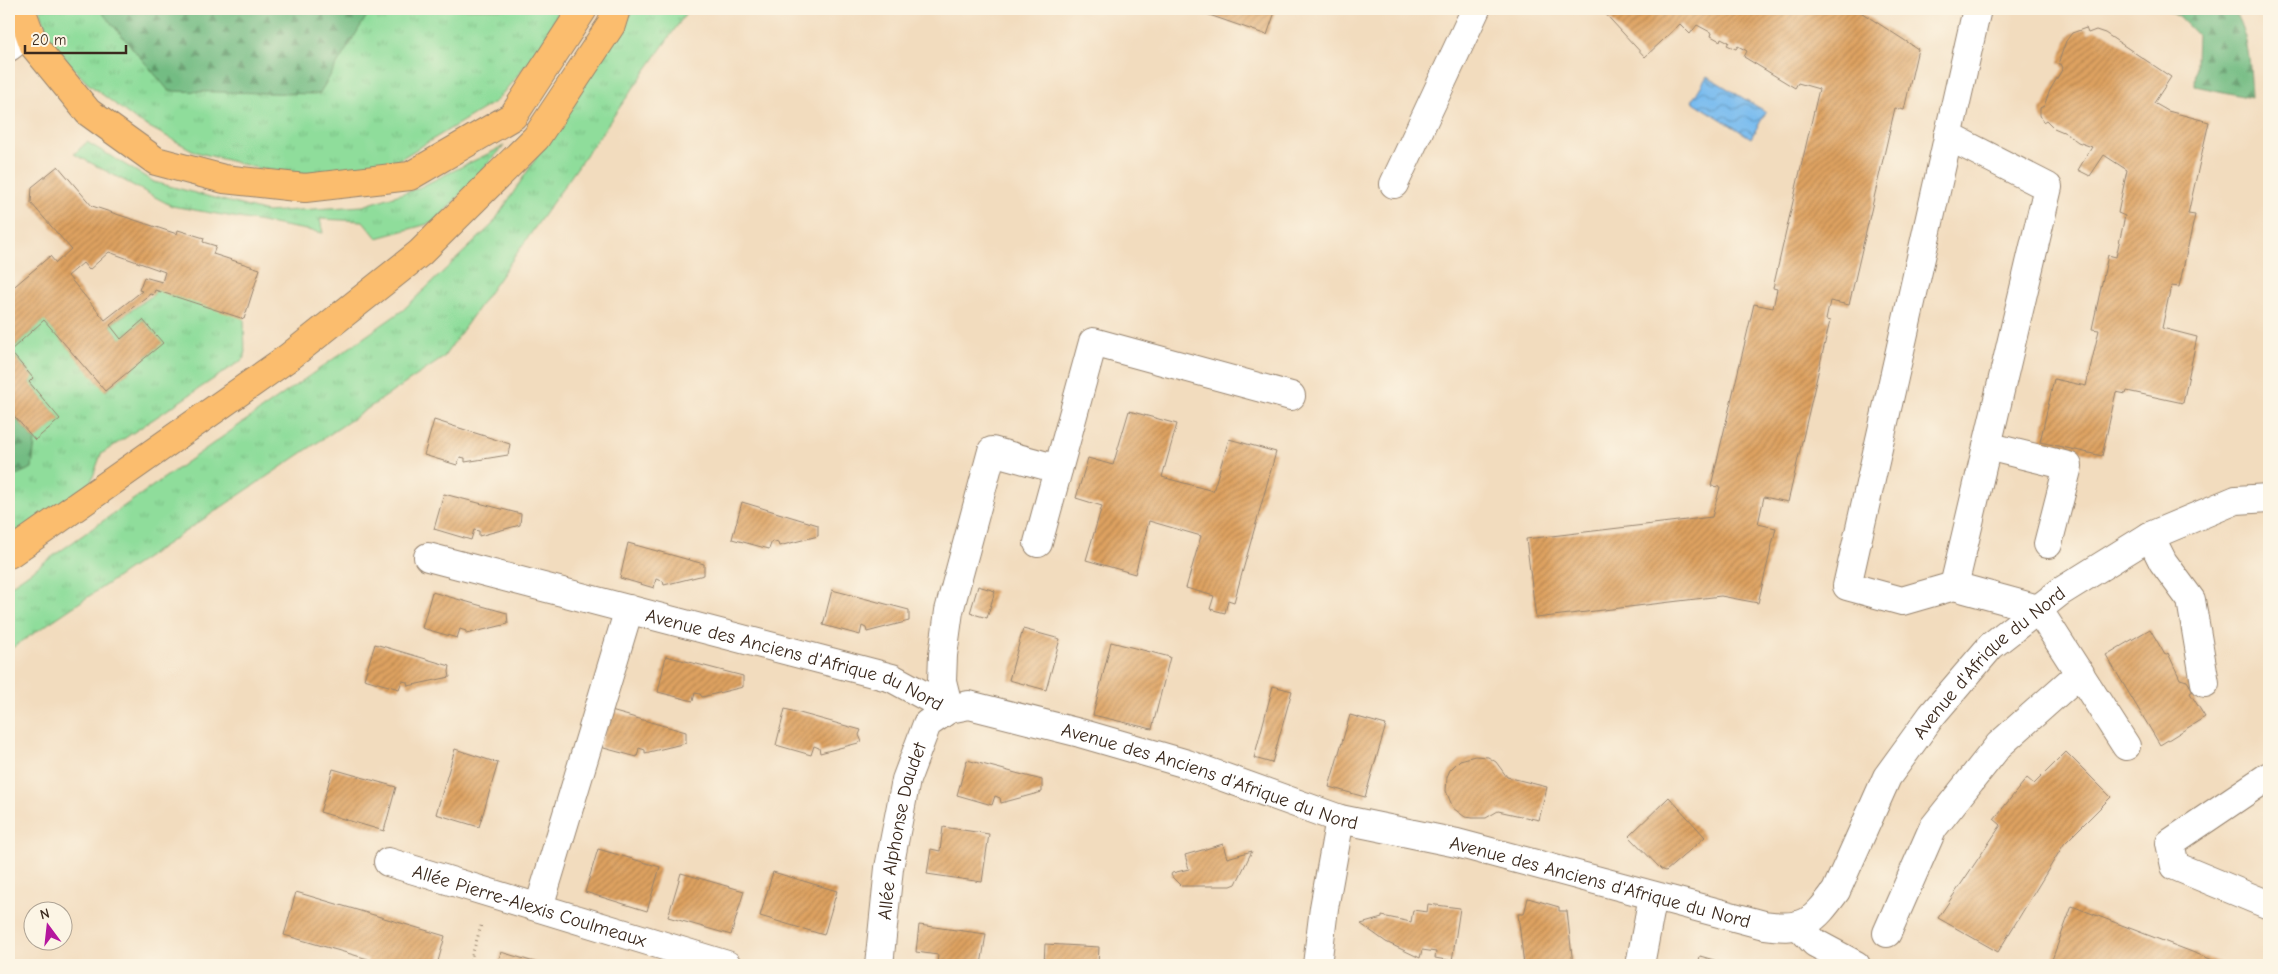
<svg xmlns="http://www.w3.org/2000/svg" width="2278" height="974" font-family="'Comic Neue',sans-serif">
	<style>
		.grass { fill: url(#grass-tufts); stroke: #65845c }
		.forest { fill: url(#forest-firs); stroke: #577350 }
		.water { fill: url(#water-waves); stroke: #5a7386 }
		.building { fill: url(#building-hatch); fill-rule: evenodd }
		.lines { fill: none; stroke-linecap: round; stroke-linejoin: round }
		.minor-casing { stroke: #96836e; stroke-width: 30 }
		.highway-casing { stroke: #96836e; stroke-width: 30 }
		.path { stroke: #96836e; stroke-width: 3; stroke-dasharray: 1 4; stroke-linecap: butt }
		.minor { stroke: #fff; stroke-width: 28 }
		.highway { stroke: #fbbd6e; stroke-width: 28 }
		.labels { text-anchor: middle; stroke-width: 4; stroke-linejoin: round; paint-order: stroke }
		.street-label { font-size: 19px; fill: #3b2a1e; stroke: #fcf5e5 }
	</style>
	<defs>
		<pattern id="grass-tufts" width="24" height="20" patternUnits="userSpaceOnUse" patternTransform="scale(1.25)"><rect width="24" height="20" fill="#8fdd9b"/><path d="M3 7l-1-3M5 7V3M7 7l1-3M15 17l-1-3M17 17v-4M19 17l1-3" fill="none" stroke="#7cbe85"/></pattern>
		<pattern id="forest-firs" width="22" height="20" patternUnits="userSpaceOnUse" patternTransform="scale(1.25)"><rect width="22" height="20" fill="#73bc83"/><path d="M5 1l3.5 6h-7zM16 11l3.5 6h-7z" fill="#60996b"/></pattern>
		<pattern id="water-waves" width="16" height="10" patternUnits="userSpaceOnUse" patternTransform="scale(1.25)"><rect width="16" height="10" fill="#79bcef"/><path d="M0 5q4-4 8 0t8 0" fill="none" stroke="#6499c1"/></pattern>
		<pattern id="building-hatch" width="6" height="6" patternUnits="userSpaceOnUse" patternTransform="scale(1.25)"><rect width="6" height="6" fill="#dea261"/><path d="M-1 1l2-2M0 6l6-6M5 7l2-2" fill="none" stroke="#b5844f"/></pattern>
	</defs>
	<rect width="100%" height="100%" fill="#fcf5e5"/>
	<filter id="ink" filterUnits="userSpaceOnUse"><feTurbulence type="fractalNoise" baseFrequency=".02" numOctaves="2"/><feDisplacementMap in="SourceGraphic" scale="10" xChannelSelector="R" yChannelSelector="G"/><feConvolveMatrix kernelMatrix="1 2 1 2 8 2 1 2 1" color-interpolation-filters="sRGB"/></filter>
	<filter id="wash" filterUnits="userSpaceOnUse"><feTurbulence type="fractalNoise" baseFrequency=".0096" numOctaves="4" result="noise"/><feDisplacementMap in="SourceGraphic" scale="20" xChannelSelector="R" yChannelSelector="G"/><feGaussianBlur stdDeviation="1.12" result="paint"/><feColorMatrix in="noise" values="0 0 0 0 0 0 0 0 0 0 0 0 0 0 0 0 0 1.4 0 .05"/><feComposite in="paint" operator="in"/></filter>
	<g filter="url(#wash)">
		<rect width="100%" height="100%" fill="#f2dcbe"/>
		<g class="grass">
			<path d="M40,9H560L539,50L496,101L397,161L340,173L302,174L261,169L196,152L136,120L86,82L51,43Z"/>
			<path d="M634,9H689L443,358L9,650V587L403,310L492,225Z"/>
			<path d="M87,142L154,182L267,212L363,206L416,189L504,146L435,222L377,238L363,221L320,219L323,233L172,206L74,154Z"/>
			<path d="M162,282L244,319L245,358L101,454L91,482L9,539V478L31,468L35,440L60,419L29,382L33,377L10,351L44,320L106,391L162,343L143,320L121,339L110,325L153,295Z"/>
		</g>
		<g class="forest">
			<path d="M99,9H371L319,94L169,91Z"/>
			<path d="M2165,9H2233C2250,38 2250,65 2252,98L2195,86L2197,35L2179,17Z"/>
			<path d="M9,410L35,440L32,468L9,478Z"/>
		</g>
		<path class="water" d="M1707,76L1766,112L1751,138L1692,101Z"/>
		<g id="blocks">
			<g class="building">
				<path d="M1195,9H1276L1267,35L1195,10Z"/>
				<path d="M1601,9H1856L1918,49L1904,110L1895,108L1849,305L1830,301L1826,320L1830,321L1788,502L1764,497L1758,524L1776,528L1758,603L1721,596L1536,618L1526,539L1712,517L1720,487L1711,486L1754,304L1773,308L1777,289L1773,288L1819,89L1798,83L1795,88L1744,57L1747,51L1738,46L1736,49L1727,45L1729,42L1721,38L1720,41L1711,36L1712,33L1697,25L1690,34L1680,24L1645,57Z"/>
				<path d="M2086,28L2088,33L2096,30L2105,33L2171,77L2154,103L2168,111L2209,122L2188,214L2195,215L2179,287L2171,286L2162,328L2197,337L2183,403L2127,391L2126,394L2116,392L2102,456L2040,442L2054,379L2086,386L2099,330L2092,329L2108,255L2116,257L2125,216L2118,213L2127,170L2104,155L2090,176L2078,170L2092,147L2078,142L2066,133L2054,128L2046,120L2043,122L2040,115V108L2044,106L2050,90L2063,68L2061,64H2058L2066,41L2072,33Z"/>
				<path d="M58,166L92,206L177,234L178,230L204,238L203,242L216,246L213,254L260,269L244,319L155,290L153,295L150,294L110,325L121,339L143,320L163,343L105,391L44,320L10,351L33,378L29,382L60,419L35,440L9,410V291L50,256L56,263L71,249L31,203L32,187ZM109,252L165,272L162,282L144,277L139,290L142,291L105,320L68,276L83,263L89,270Z"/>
				<path d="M1129,411L1177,424L1162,477L1213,491L1229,439L1276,452L1234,602L1228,600L1225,613L1210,609L1214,596L1186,588L1201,536L1149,521L1135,574L1086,560L1102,506L1076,498L1088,458L1113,465Z"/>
				<path d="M434,420L510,444L508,455L465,462V458L460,457L457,465L424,455Z"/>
				<path d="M444,494L521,514L520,525L479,536V531L474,530L471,540L434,529Z"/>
				<path d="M742,502L818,525V536L779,546L778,543L772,541L769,549L732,539Z"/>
				<path d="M628,543L704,564V575L664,585L663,581L656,579L654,588L620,578Z"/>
				<path d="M978,586L995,591L987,618L970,613Z"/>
				<path d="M832,590L909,610V621L867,632L866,628L862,626L860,635L823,625Z"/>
				<path d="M432,592L507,613L508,624L466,634V631L460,629L457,638L422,628Z"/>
				<path d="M1023,629L1060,639L1046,690L1009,680Z"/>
				<path d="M2150,629L2165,655L2168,653L2180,679L2187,681L2193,691L2190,693L2205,717L2160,745L2106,655Z"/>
				<path d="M1111,642L1170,657L1152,729L1093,715Z"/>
				<path d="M375,644L450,666L449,672L450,677L408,686L407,682L402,681L399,689L364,679Z"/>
				<path d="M666,656L743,676V687L702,697L700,694L695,693L693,701L658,692Z"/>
				<path d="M1273,686L1292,691L1272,763L1254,758Z"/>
				<path d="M785,709L861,730L859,735L862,742L820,753L819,748L814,746L811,755L776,745Z"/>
				<path d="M611,711L686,732V743L645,753V750L639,748L637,757L600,747Z"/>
				<path d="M1350,715L1386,725L1365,797L1329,787Z"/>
				<path d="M455,749L498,763L479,827L436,814Z"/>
				<path d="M2066,752L2111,797L2064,844L1998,952L1938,918L2001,825L1994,819L2027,778L2034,784Z"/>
				<path d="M1475,756L1488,757L1496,762L1507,777L1547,787L1539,820L1498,811L1486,818H1473L1465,817L1453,808L1446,791L1447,777L1450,770L1460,760Z"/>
				<path d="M967,760L1042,780V792L1001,803L1000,798L995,796L992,805L957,795Z"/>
				<path d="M333,769L396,787L384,831L320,812Z"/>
				<path d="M1669,797L1705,837L1666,871L1661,869L1629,836Z"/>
				<path d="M943,827L989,834L982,882L927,874L931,849L940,851Z"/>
				<path d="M1223,844L1227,858L1252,851L1236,884L1231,886H1181L1173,878L1171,875L1172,873L1189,869L1185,855Z"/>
				<path d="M598,849L660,867L647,911L585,892Z"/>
				<path d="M773,872L837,891L824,935L760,916Z"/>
				<path d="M681,873L744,891L731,935L668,917Z"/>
				<path d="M296,892L445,936L437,965H367L368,959L284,935Z"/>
				<path d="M1528,898L1559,907V911H1567L1573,965H1524L1518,914H1524Z"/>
				<path d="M1428,904L1460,908L1452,961L1435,958L1436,952L1422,950L1420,958L1418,957L1386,942L1361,924L1382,918V916L1411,922L1413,910L1427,912Z"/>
				<path d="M2072,906L2226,965H2050Z"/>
				<path d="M919,925L986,934L981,965H937L938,955L916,952Z"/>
				<path d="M1045,944L1099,947L1098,965H1044Z"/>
				<path d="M501,952L544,965H497Z"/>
				<path d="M1700,956L1731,965H1698Z"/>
			</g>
		</g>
	</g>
	<g filter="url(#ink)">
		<use href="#blocks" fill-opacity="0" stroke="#96836e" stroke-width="1"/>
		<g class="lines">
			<defs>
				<g id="minor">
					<path d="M1977,9L1847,586L1902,601L1954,586L2038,609L2126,746"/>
					<path d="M9,47L29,31"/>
					<path d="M1948,136L2048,187L1954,586"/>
					<path d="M1394,184L1476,9"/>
					<path d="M1987,446L2068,466L2048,544"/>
					<path d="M2150,536L2163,562L2191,600L2205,683"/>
					<path d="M1038,543L1093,342L1291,396"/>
					<path id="s1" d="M428,557L892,678L949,709L969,705L1080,733L1187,764L1340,819L1457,843L1764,925C1805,931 1813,922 1836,891L1887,777L1932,715L1991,646L2060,592L2150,536L2236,500L2269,498"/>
					<path d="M949,709L942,681L943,655L949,611L992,451L1058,469"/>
					<path d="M2269,776L2170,843L2175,866L2269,905"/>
					<path id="s2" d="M388,862L727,965"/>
					<path d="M539,907L629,609"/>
					<path d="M1798,925L1815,943L1856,965"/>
					<path d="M1887,933L1933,828L1999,745L2080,673"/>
					<path id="s3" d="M879,965L889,868L906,780L927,724L949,709"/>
					<path d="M1317,965L1324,908L1340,819"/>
					<path d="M1640,965L1653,896"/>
				</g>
				<g id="highway">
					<path d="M21,9L34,46L88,112L156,161L224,179L305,188L410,176L513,116L583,9"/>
					<path d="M9,554L289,357L420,253L536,138L611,25L616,9"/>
				</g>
			</defs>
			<use href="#minor" class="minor-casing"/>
			<use href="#highway" class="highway-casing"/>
			<path class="path" d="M469,965L482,923"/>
			<use href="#minor" class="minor"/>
			<use href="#highway" class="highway"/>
		</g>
	</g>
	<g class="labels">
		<g class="street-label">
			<text dy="7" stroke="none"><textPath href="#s1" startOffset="381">Avenue des Anciens d'Afrique du Nord</textPath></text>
			<text dy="7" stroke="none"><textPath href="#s1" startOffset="1756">Avenue d'Afrique du Nord</textPath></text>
			<text dy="7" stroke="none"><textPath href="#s1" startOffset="816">Avenue des Anciens d'Afrique du Nord</textPath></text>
			<text dy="7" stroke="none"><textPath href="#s3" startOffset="136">Allée Alphonse Daudet</textPath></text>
			<text dy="7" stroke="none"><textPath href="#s1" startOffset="1221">Avenue des Anciens d'Afrique du Nord</textPath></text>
			<text dy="7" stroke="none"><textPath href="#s2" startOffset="148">Allée Pierre-Alexis Coulmeaux</textPath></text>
		</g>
	</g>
	<rect width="2278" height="974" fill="none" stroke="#fcf5e5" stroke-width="30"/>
	<g transform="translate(48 926) rotate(345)"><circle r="24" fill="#fcf5e5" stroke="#afa495"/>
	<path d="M0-4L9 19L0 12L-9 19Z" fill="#b5179e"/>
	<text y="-8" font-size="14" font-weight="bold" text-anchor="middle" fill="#3b2a1e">N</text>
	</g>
	<path d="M25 45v8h101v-8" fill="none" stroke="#3b2a1e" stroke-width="2.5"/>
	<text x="32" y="45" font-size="15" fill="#3b2a1e" stroke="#fcf5e5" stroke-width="4" paint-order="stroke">20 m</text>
</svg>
